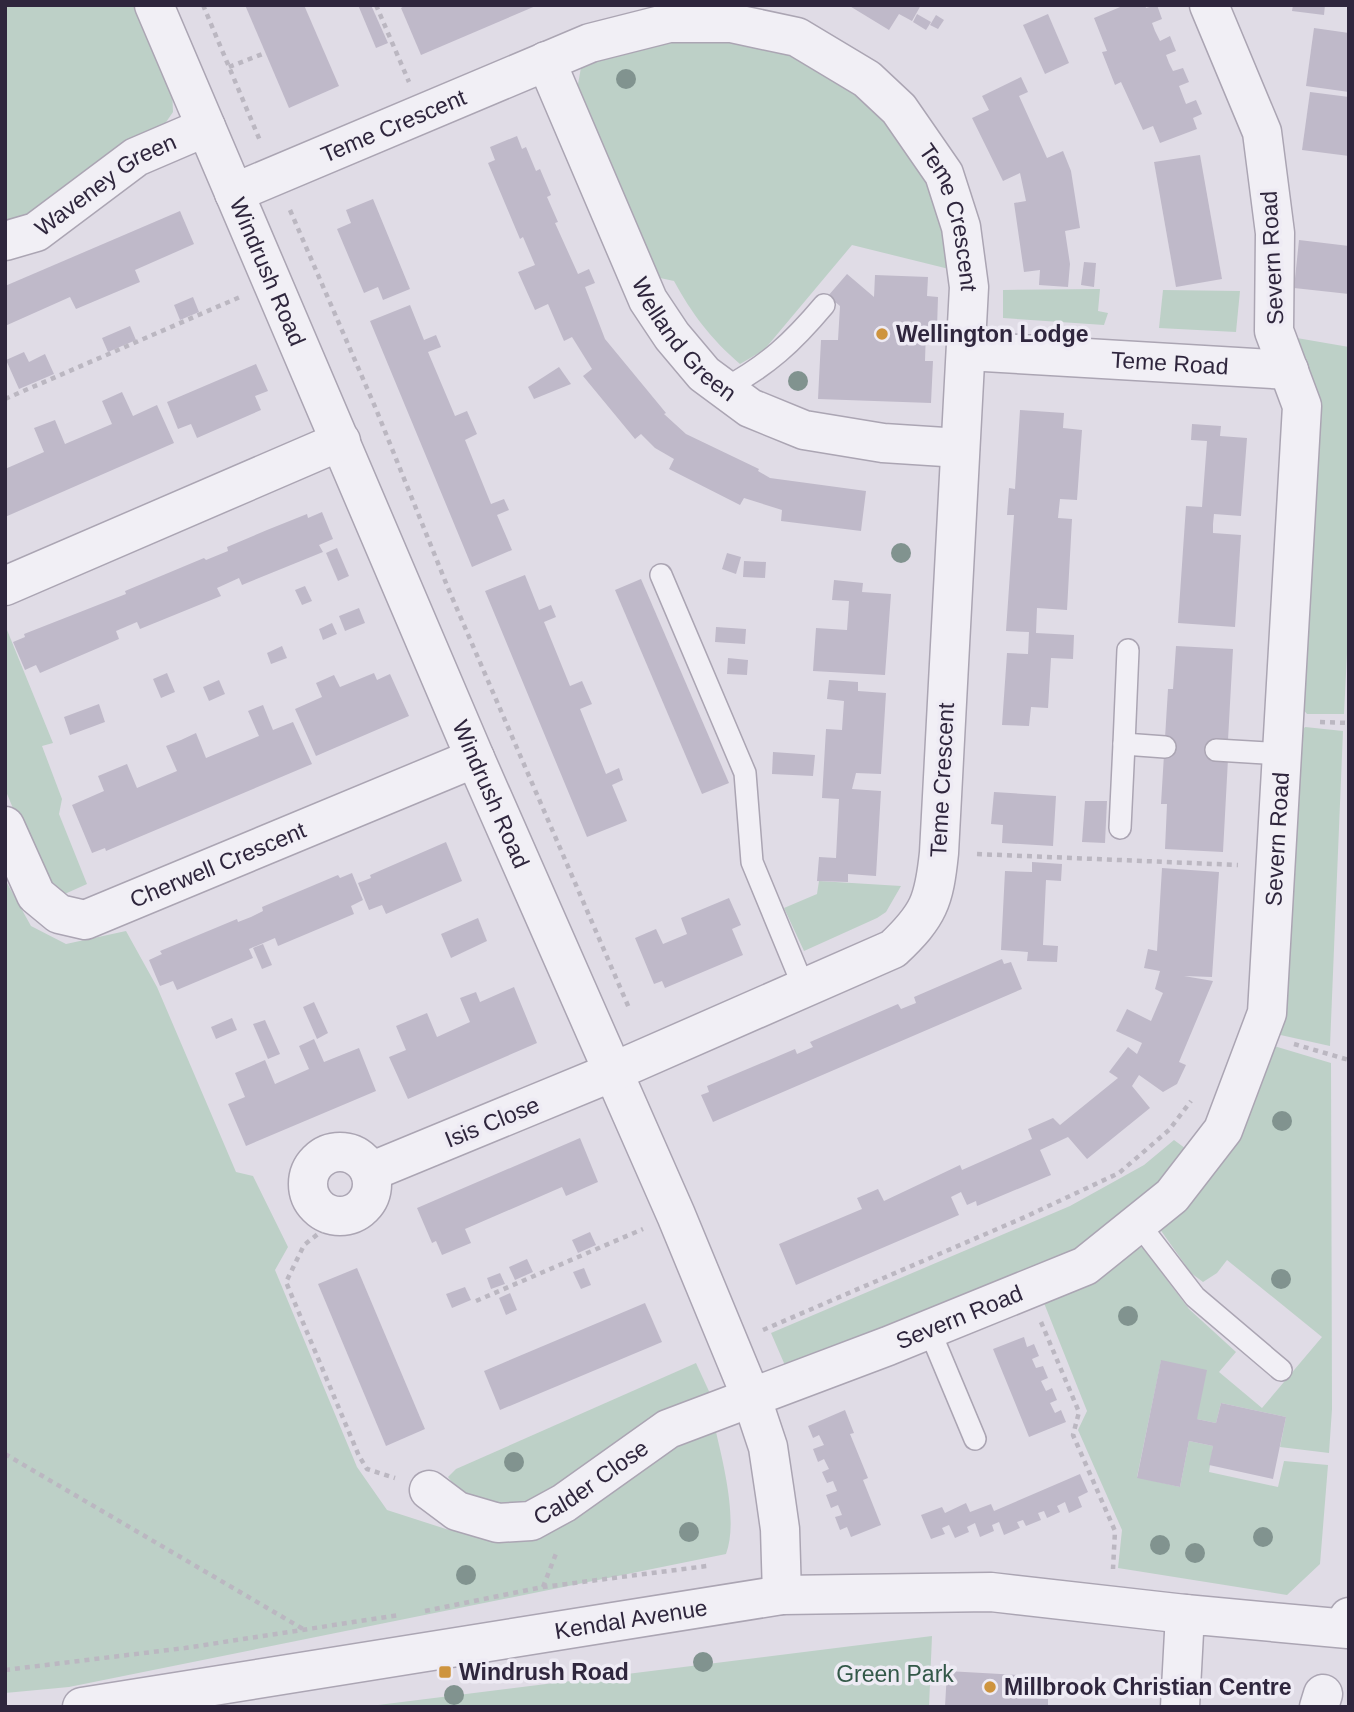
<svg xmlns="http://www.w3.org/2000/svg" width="1354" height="1712" font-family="Helvetica,sans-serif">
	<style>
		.green { fill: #bdd0c7 }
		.building { fill: #bfb9c9 }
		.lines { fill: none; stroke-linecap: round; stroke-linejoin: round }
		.service-casing { stroke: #aba5b3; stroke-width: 24 }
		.minor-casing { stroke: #aba5b3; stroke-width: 41 }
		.tertiary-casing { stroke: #aba5b3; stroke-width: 41 }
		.path { stroke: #bbb7c1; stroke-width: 4.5; stroke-dasharray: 5 5; stroke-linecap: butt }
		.service { stroke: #f1eff5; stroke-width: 21 }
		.minor { stroke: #f1eff5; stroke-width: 38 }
		.tertiary { stroke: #f1eff5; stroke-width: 38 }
		.tree { fill: #81938f }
		.poi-dot { fill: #ce943e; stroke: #eeebf4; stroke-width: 2.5 }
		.labels { text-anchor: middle; stroke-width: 7; stroke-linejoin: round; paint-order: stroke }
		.street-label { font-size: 23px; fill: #2f263d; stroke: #eeebf4 }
		.poi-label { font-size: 23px; font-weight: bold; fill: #2f263d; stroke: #eeebf4; text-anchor: start }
		.park-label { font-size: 23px; fill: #335848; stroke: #eeebf4 }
	</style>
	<rect width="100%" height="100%" fill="#e0dce6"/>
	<g class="green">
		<path d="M5,5H139L172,87L173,112L160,131L31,220L5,226Z"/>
		<path d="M653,37L765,44L823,66L890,120L933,183L953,270L852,245L764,350L740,364C711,339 692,314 674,281L660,278L650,266L576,95L582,62Z"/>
		<path d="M1100,289L1098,311L1108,313L1104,325L1003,318V290Z"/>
		<path d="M1163,290L1240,291L1236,332L1159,328Z"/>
		<path d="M1291,337L1349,347V613L1344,714H1307L1301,707L1322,407Z"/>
		<path d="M5,625L53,743L42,746L62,799L59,814L87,884L58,897L46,888L5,789Z"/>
		<path d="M1305,727L1343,731L1330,1046L1276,1034L1299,734Z"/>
		<path d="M819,881L901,886L886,912L877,918L804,951L784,908L817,894Z"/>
		<path d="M7,883L31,926L66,944L126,931L157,987L236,1172L253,1176L288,1247L275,1270L357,1467L387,1510L449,1530L503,1538L660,1452L716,1432C724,1466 738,1522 726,1554L69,1687L5,1693Z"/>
		<path d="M1274,1046L1331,1063L1332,1409L1329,1453L1280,1447L1286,1417L1221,1403L1216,1423L1197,1419L1161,1361L1137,1477L1180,1487L1189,1441L1213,1446L1209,1472L1278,1487L1284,1461L1328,1465L1320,1564L1287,1595L1118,1568L1122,1530L1078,1430L1087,1411L1042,1298L1142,1247L1189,1309L1236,1352L1219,1372L1262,1408L1322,1337L1227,1260L1217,1273L1203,1282L1191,1273L1157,1225Z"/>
		<path d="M1174,1140L1193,1154L1074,1252L787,1370L771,1333L1070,1206L1144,1165Z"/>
		<path d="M696,1363L713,1400L556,1497L512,1510L465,1499L448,1477L456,1469Z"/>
		<path d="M932,1636L929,1707H362Z"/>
	</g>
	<g class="building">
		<path d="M245,5H304L339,86L289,108Z"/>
		<path d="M358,5H371L388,43L376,48Z"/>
		<path d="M406,5H538L421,55L401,8Z"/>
		<path d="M848,5H921L912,21L899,14L889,30Z"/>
		<path d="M1125,5H1145L1146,8L1157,5L1162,19L1152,23L1155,31L1160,41L1170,36L1176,51L1166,55L1169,63L1173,71L1183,68L1189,82L1179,86L1186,104L1196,100L1202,114L1193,118L1197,129L1160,143L1153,126L1143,130L1121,82L1115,85L1102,52L1107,51L1094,18Z"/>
		<path d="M1293,5H1325L1324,15L1292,11Z"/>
		<path d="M917,14L931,22L926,30L913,22Z"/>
		<path d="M1048,14L1069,63L1045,74L1023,25Z"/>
		<path d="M936,15L944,20L938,29L930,25Z"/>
		<path d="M1314,28L1349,33V92L1306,86Z"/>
		<path d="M1021,77L1028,92L1019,96L1047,158L1063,151L1071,171L1080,228L1065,231L1070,264L1068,287L1039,285L1040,270L1024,272L1014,203L1026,201L1020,173L1003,181L972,118L989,110L982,96Z"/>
		<path d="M1310,92L1349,97V156L1302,150Z"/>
		<path d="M517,136L522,149L526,147L536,171L540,169L551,195L547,197L558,222L555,223L578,274L589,269L595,283L585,287L605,339L666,413L664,414L686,434L759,469L758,471L770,478L866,491L861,531L781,521L782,510L744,498L740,505L669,469L674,459L655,448L641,434L635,439L583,376L592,369L572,337L564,341L548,304L535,310L518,272L535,265L523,237L520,239L488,163L495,160L490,147Z"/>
		<path d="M1200,155L1222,279L1176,287L1154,162Z"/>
		<path d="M373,199L410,289L383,300L378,287L364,293L337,229L351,223L346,210Z"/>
		<path d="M180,211L194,244L135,270L140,282L76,309L70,297L5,326V286Z"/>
		<path d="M1299,240L1349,246V294L1294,288Z"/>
		<path d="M1084,262L1096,263L1094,287L1081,285Z"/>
		<path d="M847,274L874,297L875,275L928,277L927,296L938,297L937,328L926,329L925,361H933L931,403L818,399L821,340H838L840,306L828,296Z"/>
		<path d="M193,297L199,312L180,320L174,305Z"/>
		<path d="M410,305L424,340L436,335L441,347L428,352L455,416L467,411L477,434L465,440L491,504L504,499L509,510L497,515L512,550L472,567L370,321Z"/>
		<path d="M130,326L136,340L108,352L102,338Z"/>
		<path d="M24,352L29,362L45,354L54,374L19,389L6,360Z"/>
		<path d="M256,364L268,391L255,396L261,410L197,438L191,424L178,429L167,402Z"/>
		<path d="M559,367L571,384L534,399L528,387Z"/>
		<path d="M122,392L133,416L157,405L174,443L5,517V469L44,452L34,428L55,420L65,444L112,424L102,401Z"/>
		<path d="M1020,410L1064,413L1063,428L1082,430L1077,500L1060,499L1058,518L1072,519L1067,610L1037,608L1036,633L1074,635L1073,659L1051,658L1048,708L1031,707L1029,726L1002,725L1007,653L1028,654L1029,632L1006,631L1014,515H1007L1009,488L1015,489Z"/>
		<path d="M1192,424L1221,426L1220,436L1247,438L1241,516L1214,514L1213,524V533L1241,535L1235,627L1178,623L1186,506L1202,507L1207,441L1191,440Z"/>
		<path d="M322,512L333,539L319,545L323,552L242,585L239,578L217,588L221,596L140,629L137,622L116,631L119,639L40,673L36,665L25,670L13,642L25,637L24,634L126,594L125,591L204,558L206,560L228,551L227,547L267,530L307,514L308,518Z"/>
		<path d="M337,548L349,576L338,581L326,553Z"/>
		<path d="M727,553L741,557L736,574L722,569Z"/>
		<path d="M744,561L766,562L765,578L743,577Z"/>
		<path d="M525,575L539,610L551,605L556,617L544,622L570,686L582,681L592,704L580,709L606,774L619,768L623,780L612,785L627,821L587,837L485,591Z"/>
		<path d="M641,579L729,783L702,794L615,590Z"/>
		<path d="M834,580L863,583L862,592L891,594L885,675L813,671L816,628L847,630L849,601L832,600Z"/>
		<path d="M305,586L312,601L302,605L295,590Z"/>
		<path d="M359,608L365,623L345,631L339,616Z"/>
		<path d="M332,623L337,634L323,640L319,629Z"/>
		<path d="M716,627L746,629L745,644L715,642Z"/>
		<path d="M282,646L287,658L271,664L267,653Z"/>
		<path d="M1176,646L1233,649L1228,740L1216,739L1215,759H1228L1223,852L1165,849L1167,804H1161L1168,689H1173Z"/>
		<path d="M728,658L748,660L747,675L727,674Z"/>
		<path d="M167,673L175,692L161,698L153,679Z"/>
		<path d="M374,673L377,680L390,674L409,716L316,756L295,709L322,697L316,683L334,675L340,687Z"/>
		<path d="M219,680L225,694L209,701L203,687Z"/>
		<path d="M829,680L858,682V691L886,693L881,774L856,773L852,789L881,791L876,876L848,874V882L817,881L819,857L836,858L839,799L822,798L826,729L842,730L844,701L827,699Z"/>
		<path d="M99,704L105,722L70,735L64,717Z"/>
		<path d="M263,705L273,730L293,722L312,764L106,851L105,848L92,853L72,805L104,791L98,776L127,764L137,788L177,771L166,746L181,740L196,733L206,758L259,736L248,711Z"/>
		<path d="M773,752L815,755L813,776L772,774Z"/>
		<path d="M994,792L1056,796L1053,846L1002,843L1003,825L991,824Z"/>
		<path d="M1085,801H1107L1105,843L1082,842Z"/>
		<path d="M446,842L462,881L386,914L382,905L369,910L358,883L371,878L370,875Z"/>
		<path d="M1032,862L1062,864L1061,881L1046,880L1043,945L1058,946L1057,962L1027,961L1028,952L1001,950L1005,871L1032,872Z"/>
		<path d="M1162,868L1219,872L1212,977L1184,976L1213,981L1179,1062L1186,1065L1177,1084L1163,1092L1139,1075L1132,1086L1150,1108L1087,1159L1068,1137L1040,1150L1051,1175L977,1206L976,1201L967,1205L961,1192L951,1197L959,1215L796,1285L779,1244L862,1209L857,1198L878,1189L884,1201L960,1165L962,1170L1032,1139L1028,1129L1053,1118L1060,1125L1118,1078L1109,1072L1128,1047L1137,1054L1142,1043L1116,1031L1127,1009L1151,1021L1163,993L1155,989L1160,971L1144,968L1148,949L1157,951Z"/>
		<path d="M352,873L363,900L351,906L354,914L278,946L275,938L249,949L253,958L177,990L173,981L160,986L149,960L162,954L160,951L237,919L238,922L251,917L263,911L262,907L338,875L340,878Z"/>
		<path d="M729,898L741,925L732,929L743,955L665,988L662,981L654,984L635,938L656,929L663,944L687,934L681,918Z"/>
		<path d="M478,918L487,941L451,958L441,934Z"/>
		<path d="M263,944L272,965L262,969L253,948Z"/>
		<path d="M1002,959L1004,964L1011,962L1022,989L713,1122L701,1095L709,1092L707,1086L795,1049L797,1054L813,1047L810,1042L898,1004L901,1009L916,1003L914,997Z"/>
		<path d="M514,987L537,1043L408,1099L389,1057L406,1050L396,1026L427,1013L437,1037L470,1022L460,998L476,992L480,1002Z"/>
		<path d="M314,1002L328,1033L317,1039L303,1007Z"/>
		<path d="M232,1018L237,1030L216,1039L211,1027Z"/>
		<path d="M265,1020L280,1054L268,1059L253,1024Z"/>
		<path d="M314,1039L324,1062L359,1048L376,1091L246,1146L228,1104L245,1097L235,1073L265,1060L275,1084L309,1069L299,1046Z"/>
		<path d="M580,1138L598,1182L566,1196L562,1187L465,1229L471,1243L442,1255L436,1241L432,1243L417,1208Z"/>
		<path d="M590,1232L596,1245L578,1253L572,1240Z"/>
		<path d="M527,1259L533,1272L515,1280L509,1267Z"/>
		<path d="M357,1268L425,1429L386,1446L318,1284Z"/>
		<path d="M584,1268L591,1285L581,1289L573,1272Z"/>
		<path d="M500,1273L505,1284L491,1289L487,1278Z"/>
		<path d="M465,1287L471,1300L452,1308L446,1294Z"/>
		<path d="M510,1293L517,1310L506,1315L499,1298Z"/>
		<path d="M645,1303L662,1342L500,1410L484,1371Z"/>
		<path d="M1024,1337L1027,1347L1034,1344L1039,1356L1032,1359L1036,1368L1043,1366L1048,1378L1041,1381L1046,1391L1052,1388L1057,1400L1050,1403L1055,1413L1061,1410L1066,1422L1029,1437L993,1349Z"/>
		<path d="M1161,1360L1207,1370L1197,1419L1216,1423L1221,1403L1286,1417L1273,1479L1209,1465L1213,1446L1189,1441L1180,1487L1137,1478Z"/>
		<path d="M845,1410L854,1433L850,1434L868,1478L863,1480L881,1525L851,1537L847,1527L840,1530L835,1517L842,1515L838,1505L831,1508L826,1495L837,1491L833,1481L827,1483L822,1472L829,1469L824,1459L818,1462L813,1449L824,1445L819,1435L813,1438L808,1426Z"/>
		<path d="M1080,1474L1088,1492L1078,1497L1082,1507L1069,1513L1065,1502L1057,1506L1060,1512L1047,1518L1044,1511L1038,1513L1041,1520L1026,1526L1023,1520L1017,1522L1020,1528L1004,1535L999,1522L992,1525L994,1531L980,1537L975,1523L967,1527L969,1532L955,1538L949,1525L942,1528L945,1534L931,1539L921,1515L942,1507L945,1513L966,1503L970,1512L991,1504L994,1511Z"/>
		<path d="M947,1671L1034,1676L1033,1698L1048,1699V1707H945Z"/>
	</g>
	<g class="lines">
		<defs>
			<g id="service">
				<path d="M724,389C768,365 792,343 824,305"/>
				<path d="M661,575L745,773L752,862L804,988"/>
				<path d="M1128,650L1124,744L1165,747"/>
				<path d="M1216,750L1282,754"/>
				<path d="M1120,828L1124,744"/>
				<path d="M1138,1223L1195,1297L1281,1370"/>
				<path d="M929,1329L975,1439"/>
			</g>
			<g id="minor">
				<path id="s1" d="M154,5L475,758L676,1215L752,1399L768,1447L775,1494L780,1529L782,1595"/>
				<path id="s2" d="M546,61L648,300L672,336L704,374L750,408L804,430L883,443L960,448"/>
				<path id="s3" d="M234,193L590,43L669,23H731L797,37L867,79L899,109L944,174L961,227L969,287L939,853C934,901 929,915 893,949L615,1071L370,1172"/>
				<path id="s4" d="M5,241L36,232L136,157L206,127"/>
				<path id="s5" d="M967,351L1289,370"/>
				<path d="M5,586L341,441"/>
				<path id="s6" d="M5,826L36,895L59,914L85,920L475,758"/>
				<circle cx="340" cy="1184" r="32"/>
				<path id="s7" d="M429,1490L457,1511L498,1523L531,1521L564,1503L668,1429L888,1346L1085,1266L1172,1196L1223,1130L1267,1013L1302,406L1274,331L1275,233L1262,132L1209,5"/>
				<path id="s8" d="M82,1707L782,1595L991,1592L1185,1614"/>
				<path d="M1319,1707L1323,1694"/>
			</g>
			<path id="tertiary" d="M1180,1707L1185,1614L1348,1629L1349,1617"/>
		</defs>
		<use href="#service" class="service-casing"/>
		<use href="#minor" class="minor-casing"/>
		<use href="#tertiary" class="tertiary-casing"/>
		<g class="path">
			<path d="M203,5L261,143"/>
			<path d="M376,5L409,82"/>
			<path d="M229,67L265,53"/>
			<path d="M290,210L376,409L448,588L629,1008"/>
			<path d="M5,399L240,297"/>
			<path d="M1320,722L1349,723"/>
			<path d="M977,854L1238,865"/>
			<path d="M1294,1044L1349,1060"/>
			<path d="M360,1209L323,1230L304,1245L286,1282L359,1456L367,1469L395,1478"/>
			<path d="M476,1301L643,1229"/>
			<path d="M1041,1322L1079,1412L1073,1435L1115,1531L1113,1569"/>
			<path d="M763,1330L1025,1217L1119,1173L1169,1130L1191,1101"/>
			<path d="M5,1454L303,1629"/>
			<path d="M543,1587L557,1551"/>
			<path d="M425,1611L543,1587L707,1566"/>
			<path d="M5,1670L185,1648L399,1615"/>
		</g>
		<use href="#service" class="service"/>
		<use href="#minor" class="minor"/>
		<use href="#tertiary" class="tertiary"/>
	</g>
	<g class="tree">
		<circle cx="626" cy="79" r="10"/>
		<circle cx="798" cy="381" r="10"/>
		<circle cx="901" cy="553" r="10"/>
		<circle cx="1282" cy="1121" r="10"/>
		<circle cx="1281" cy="1279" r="10"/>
		<circle cx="1128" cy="1316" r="10"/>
		<circle cx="514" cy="1462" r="10"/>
		<circle cx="689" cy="1532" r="10"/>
		<circle cx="1263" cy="1537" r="10"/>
		<circle cx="1160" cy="1545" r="10"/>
		<circle cx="1195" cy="1553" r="10"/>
		<circle cx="466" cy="1575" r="10"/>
		<circle cx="703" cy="1662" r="10"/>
		<circle cx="454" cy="1695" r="10"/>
	</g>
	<g class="poi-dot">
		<circle cx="882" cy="334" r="7"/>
		<rect x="438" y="1665" width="14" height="14" rx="3.5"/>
		<circle cx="990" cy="1687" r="7"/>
	</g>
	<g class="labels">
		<g class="street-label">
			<text dy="8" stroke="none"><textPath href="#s3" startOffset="173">Teme Crescent</textPath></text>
			<text dy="8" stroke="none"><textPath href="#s4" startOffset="117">Waveney Green</textPath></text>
			<text dy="8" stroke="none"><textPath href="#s3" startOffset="845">Teme Crescent</textPath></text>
			<text transform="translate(1272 258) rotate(-93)" y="8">Severn Road</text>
			<text dy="8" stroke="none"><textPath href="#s1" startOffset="290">Windrush Road</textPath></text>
			<text dy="8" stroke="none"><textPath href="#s2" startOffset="313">Welland Green</textPath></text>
			<text dy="8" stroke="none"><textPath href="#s5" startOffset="203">Teme Road</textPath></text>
			<text transform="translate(942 780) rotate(-87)" y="8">Teme Crescent</text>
			<text dy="8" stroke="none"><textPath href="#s1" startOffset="858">Windrush Road</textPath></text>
			<text dy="8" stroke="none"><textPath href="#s7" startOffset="1218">Severn Road</textPath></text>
			<text dy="8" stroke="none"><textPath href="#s6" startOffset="276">Cherwell Crescent</textPath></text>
			<text transform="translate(492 1122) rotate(-22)" y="8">Isis Close</text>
			<text dy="8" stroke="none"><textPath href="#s7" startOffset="588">Severn Road</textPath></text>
			<text dy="8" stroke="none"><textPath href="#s7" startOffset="182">Calder Close</textPath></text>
			<text dy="8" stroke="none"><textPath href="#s8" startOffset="556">Kendal Avenue</textPath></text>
		</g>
		<g class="poi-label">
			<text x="896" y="342">Wellington Lodge</text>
			<text x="459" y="1680">Windrush Road</text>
			<text x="1004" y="1695">Millbrook Christian Centre</text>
		</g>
		<g class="park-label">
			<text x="895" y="1682">Green Park</text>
		</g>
	</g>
	<rect width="1354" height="1712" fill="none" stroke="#2f263d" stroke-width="14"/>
</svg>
